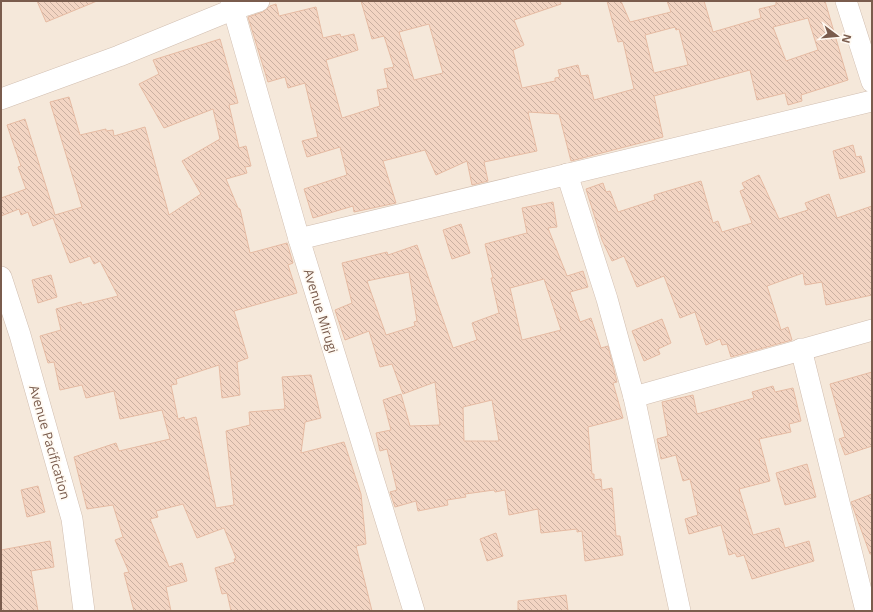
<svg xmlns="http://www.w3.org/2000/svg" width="873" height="612" font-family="'Open Sans',sans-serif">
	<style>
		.residential { fill: #f5e8da }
		.building { fill: url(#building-back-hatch); stroke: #e6bba3; fill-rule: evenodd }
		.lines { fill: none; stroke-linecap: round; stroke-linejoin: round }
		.minor-casing { stroke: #d1beb0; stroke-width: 22 }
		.minor { stroke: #fff; stroke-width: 21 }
		.labels { text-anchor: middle; stroke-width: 3.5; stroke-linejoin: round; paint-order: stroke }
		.street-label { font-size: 13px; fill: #7a5c4d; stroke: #fffaf3 }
	</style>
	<defs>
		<pattern id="building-back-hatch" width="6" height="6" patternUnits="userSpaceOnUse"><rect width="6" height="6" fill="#f3d5c3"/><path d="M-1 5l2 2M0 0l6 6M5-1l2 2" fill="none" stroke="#cab0a1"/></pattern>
	</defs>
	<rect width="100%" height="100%" fill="#fdf6ec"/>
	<rect class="residential" x="1" y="1" width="871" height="610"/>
	<g class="building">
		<path d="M37,1H97L46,22Z"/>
		<path d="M361,1H560L561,4L514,20L524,45L513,50L522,88L555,81V78L560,77L558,70L578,65L581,76L588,75L594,100L634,89L623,41L618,42L607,1H621L630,22L671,12L667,1H704L713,32L761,18L759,9L776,5V1H825L848,80L801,95L802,101L788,105L785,93L757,100L750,70L654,96L663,137L571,161L559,114L528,112L537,151L484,162L488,181L472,185L467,161L436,175L425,150L383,161L396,203L354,212L353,206L313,218L304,189L347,175L340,147L307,157L302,141L318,137L305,83L288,88L285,77L268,82L248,17L263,12L270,6L276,4L279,16L316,7L323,38L340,34L341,37L354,34L358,50L326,60L342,118L380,106L377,90L388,88L384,69L394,67L384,36L372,39ZM808,18L818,50L786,61L773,27ZM429,24L443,73L414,80L399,32ZM675,27L676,30L679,29L688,65L654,73L645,35Z"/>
		<path d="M220,39L238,103L229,105L239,148L246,146L251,166L245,167L247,173L226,179L238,208L240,209L250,253L287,243L293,263L288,265L297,293L234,311L248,358L237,362L240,395L222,398L219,365L176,379L177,384L171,385L178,419L184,417L185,420L196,417L216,508L234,505L226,431L250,425L249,412L285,409L282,377L311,375L321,418L305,422L301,453L344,442L361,494L366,544L356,546L372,611H231L227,593L222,594L215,568L235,562L234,559L236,558L224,528L197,538L183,504L156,511L158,517L150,519L169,567L182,563L187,581L166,587L171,611H134L124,573L129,572L115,540L123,537L113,505L87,509L74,457L116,443L119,451L170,439L162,410L120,419L114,391L86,398L82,385L60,390L54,362L48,363L40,336L61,330L56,309L81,302L82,305L118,296L100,261L94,264L90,256L70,263L53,218L33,226L28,212L21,215L19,209L1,216V198L26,189L18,167L21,166L7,125L25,119L55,215L82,207L50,102L69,97L80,135L106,129V131L113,130L114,136L145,127L169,215L201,194L182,161L220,139L213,109L164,128L139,84L159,74L153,60Z"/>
		<path d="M853,145L856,157L861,156L865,172L840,179L833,151Z"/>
		<path d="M759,175L779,219L808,210L805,203L829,194L837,218L872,206V295L826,305L822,282L805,285L803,273L767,286L781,330L788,327L792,340L731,357L727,344L722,345L720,339L706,345L695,312L680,318L664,276L637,287L624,256L612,261L602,240L586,189L603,183L606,192L610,191L618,212L655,200L654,195L701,181L713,223L718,221L722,232L752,223L740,191L745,189L742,183Z"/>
		<path d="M553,202L557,227L548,228L567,276L583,271L588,287L570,292L580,322L591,318L601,348L608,346L617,382L613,383L623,418L588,427L592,474H594V480L601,479L602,490L612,488L616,536H620L623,555L585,561L582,531L577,532V529L541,533L538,509L509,515L505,490L495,492L494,490L465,494L466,497L447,500L448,505L418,511L416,501L395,507L390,492L397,490L387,449L380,451L376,433L391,430L383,400L401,394L410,426L440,425L435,382L403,394L392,364L380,367L369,331L345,340L335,310L352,303L342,263L387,252L388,255L417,245L453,348L477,340L472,323L499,313L491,278H493L485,244L527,233L522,208ZM409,272L417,321L414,322L415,326L386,335L367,281ZM544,279L561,330L522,340L510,288ZM492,400L499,441H464L463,407Z"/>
		<path d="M461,224L470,253L452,259L443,230Z"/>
		<path d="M51,275L57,297L38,303L32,280Z"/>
		<path d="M662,319L671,343L658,349L660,354L644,361L632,331Z"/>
		<path d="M872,372V446L845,455L839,439L845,437L830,384Z"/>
		<path d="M773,386L775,392L793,388L801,421L789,424L791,432L759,439L770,481L739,489L753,535L779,528L785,548L809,541L814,561L752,579L744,555L737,557L735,553L729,555L721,525L689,534L685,519L698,515L690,479L683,481L676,455L661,459L657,439L668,436L662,402L693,395L697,414L754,398L752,392Z"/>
		<path d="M807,464L816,497L785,505L776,473Z"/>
		<path d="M38,486L45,512L27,517L21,490Z"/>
		<path d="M872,494V554H870L851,502Z"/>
		<path d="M496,533L503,556L487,561L480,539Z"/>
		<path d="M50,541L54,567L31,571L38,611H1V550Z"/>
		<path d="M566,595L568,611H518V601Z"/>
	</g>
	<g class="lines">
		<defs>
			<g id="minor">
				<path d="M231,1L299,239L414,611"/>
				<path d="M846,1L872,82"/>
				<path d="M1,99L119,56L234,9L259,1"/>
				<path d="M567,174L607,299L634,397L680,611"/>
				<path d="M299,239L872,101"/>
				<path d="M1,277L20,335L72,519L84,611"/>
				<path d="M801,349L866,611"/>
				<path d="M634,397L872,330"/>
			</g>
		</defs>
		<use href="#minor" class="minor-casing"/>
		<use href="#minor" class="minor"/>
	</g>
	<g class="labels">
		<g class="street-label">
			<text transform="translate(321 311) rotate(73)" y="5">Avenue Mirugi</text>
			<text transform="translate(50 442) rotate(74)" y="5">Avenue Pacification</text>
		</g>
	</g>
	<rect width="873" height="612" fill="none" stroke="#7a5c4d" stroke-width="4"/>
	<g transform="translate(837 36) rotate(106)" stroke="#fffaf3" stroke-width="3" paint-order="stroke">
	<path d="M0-3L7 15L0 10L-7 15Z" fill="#7a5c4d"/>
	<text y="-6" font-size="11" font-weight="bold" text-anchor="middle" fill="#7a5c4d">N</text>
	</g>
</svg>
